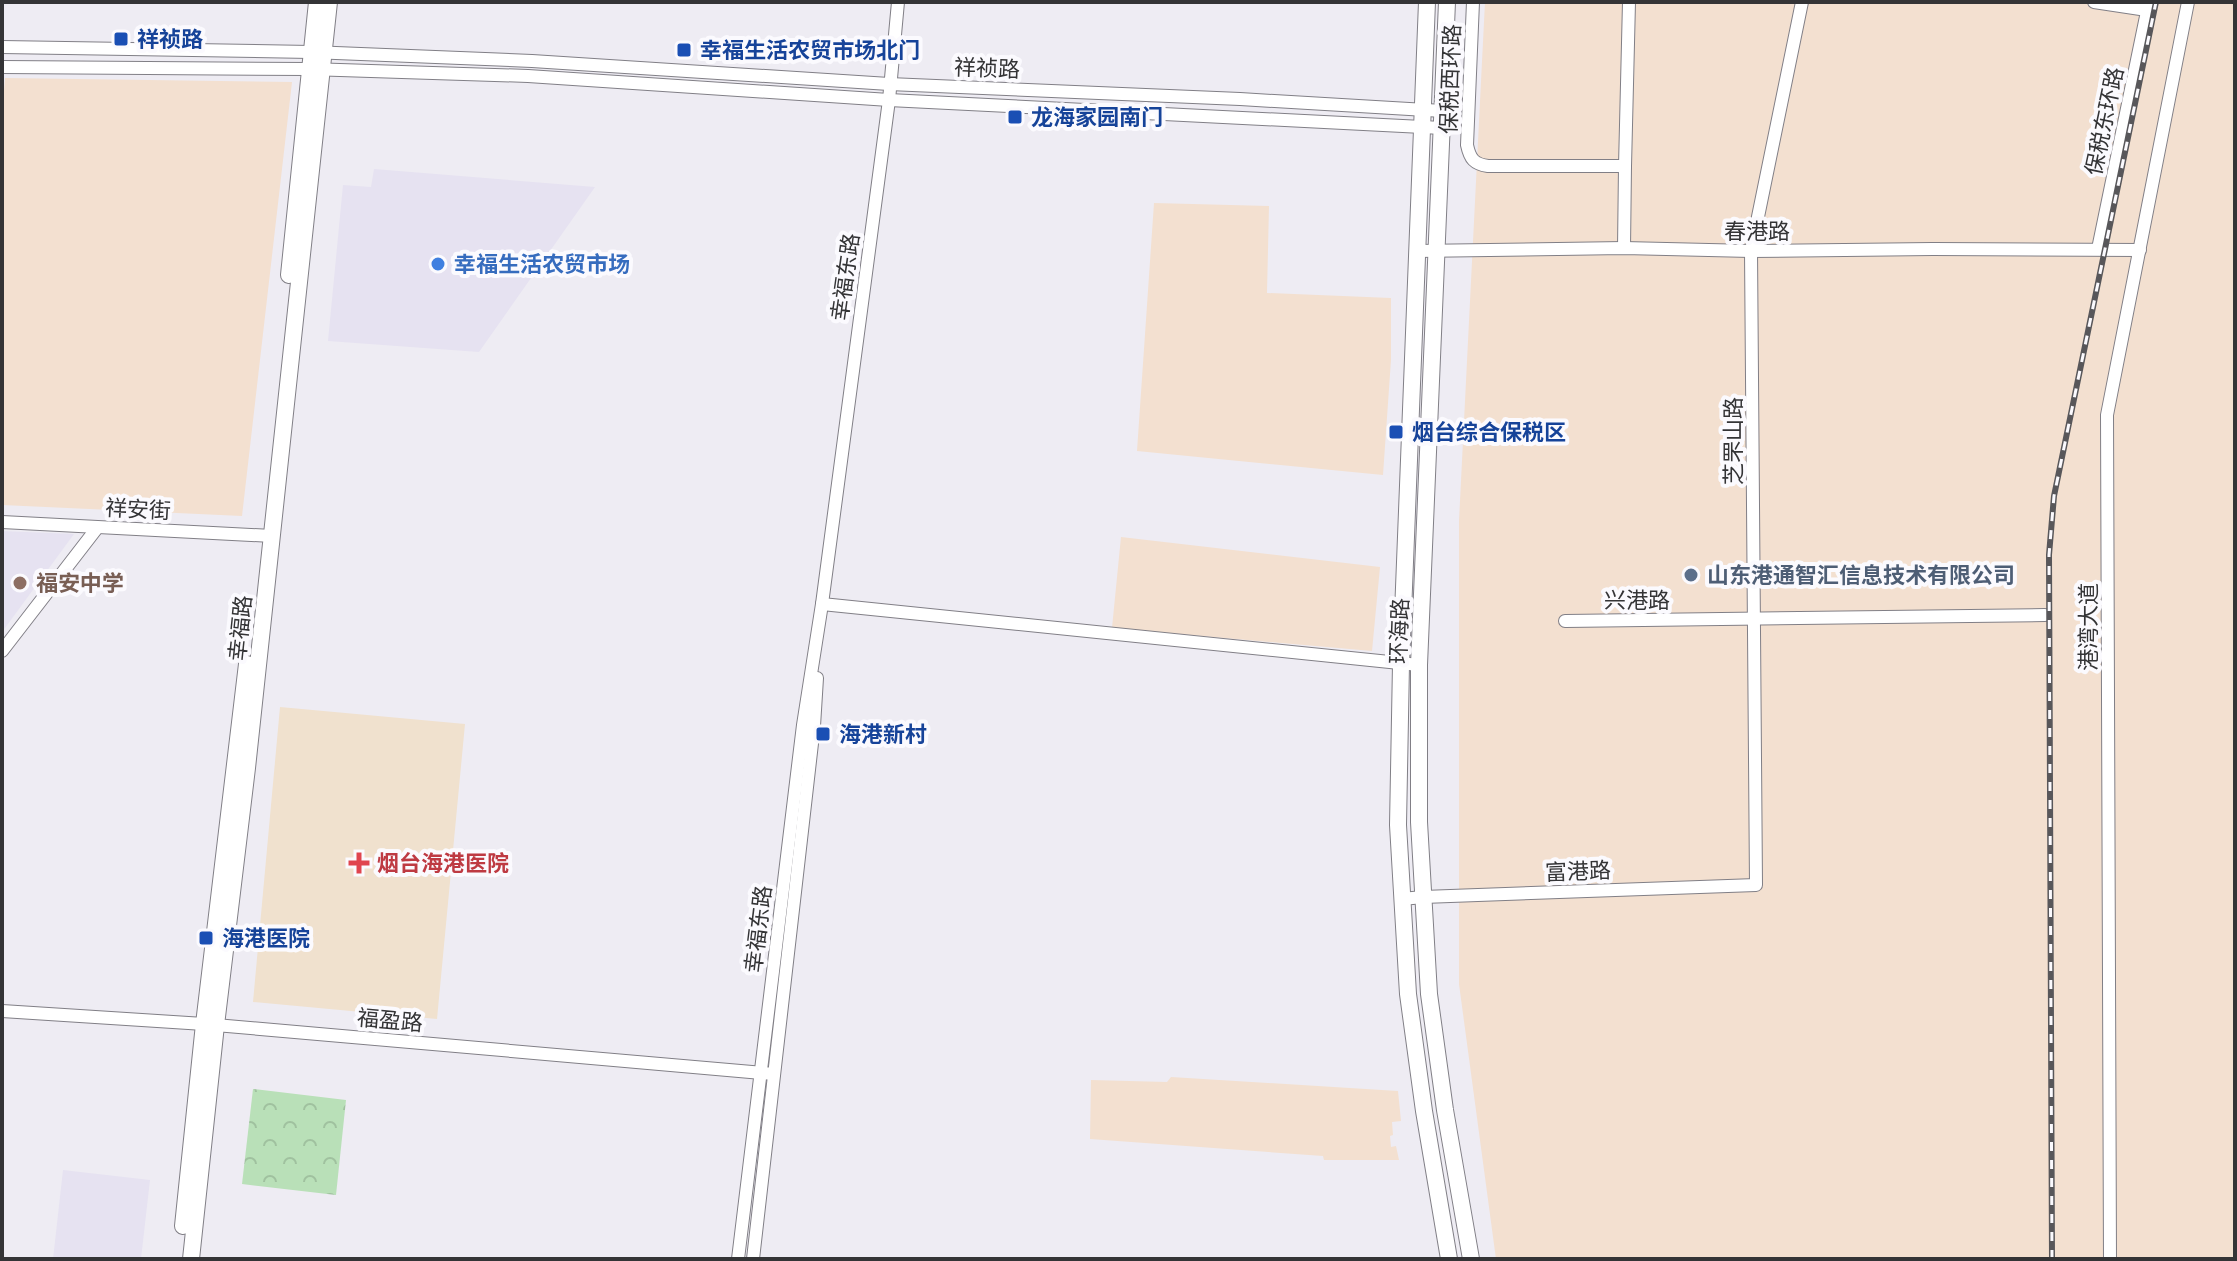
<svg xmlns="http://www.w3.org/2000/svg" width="2237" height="1261" font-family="Manrope,'Noto Sans SC',sans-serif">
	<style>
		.built { fill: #e6e2f1 }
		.industrial { fill: #f3e0d0 }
		.medical { fill: #f0e1ce }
		.park { fill: url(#park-crowns) }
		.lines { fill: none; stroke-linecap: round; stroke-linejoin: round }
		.minor-casing { stroke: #817f86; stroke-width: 14 }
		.major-casing { stroke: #817f86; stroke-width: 18 }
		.minor { stroke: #fff; stroke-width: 12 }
		.major { stroke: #fff; stroke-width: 16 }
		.rail-casing { stroke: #58575a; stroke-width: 6 }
		.rail { stroke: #fbfafe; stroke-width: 3; stroke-dasharray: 9; stroke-linecap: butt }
		.transit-dot { fill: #1a4fb4; stroke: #fbfafe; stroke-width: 3 }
		.shop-dot { fill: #3f7fe0; stroke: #fbfafe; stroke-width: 3 }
		.service-dot { fill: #5c6f8a; stroke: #fbfafe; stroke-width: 3 }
		.education-dot { fill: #8d6e63; stroke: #fbfafe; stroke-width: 3 }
		.health-dot { fill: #e0444e; stroke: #fbfafe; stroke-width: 3 }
		.labels { text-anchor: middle; stroke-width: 8; stroke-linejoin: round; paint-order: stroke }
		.transit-label { font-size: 22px; font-weight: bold; fill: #164399; stroke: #fbfafe; text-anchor: start }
		.street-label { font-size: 22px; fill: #343436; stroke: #fbfafe }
		.shop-label { font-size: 22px; font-weight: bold; fill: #366cbe; stroke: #fbfafe; text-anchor: start }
		.service-label { font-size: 22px; font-weight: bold; fill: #4e5e75; stroke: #fbfafe; text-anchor: start }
		.education-label { font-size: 22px; font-weight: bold; fill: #785e54; stroke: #fbfafe; text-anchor: start }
		.health-label { font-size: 22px; font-weight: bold; fill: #be3a42; stroke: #fbfafe; text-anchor: start }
	</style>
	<defs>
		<pattern id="park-crowns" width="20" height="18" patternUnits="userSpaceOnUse" patternTransform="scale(2)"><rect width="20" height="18" fill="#b9e0b8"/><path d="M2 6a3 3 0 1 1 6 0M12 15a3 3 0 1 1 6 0" fill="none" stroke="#a0c19f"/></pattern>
	</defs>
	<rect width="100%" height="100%" fill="#eeecf3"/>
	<g class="built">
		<path d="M374,169L595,187L479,352L328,341L343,185L371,187Z"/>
		<path d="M2,531L74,534L2,632Z"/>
		<path d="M63,1170L150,1180L141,1259H53Z"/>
	</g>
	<g class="industrial">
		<path d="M1485,2H2235V1259H1496L1459,984V521Z"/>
		<path d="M5,78L292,82L242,516L2,505V114Z"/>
		<path d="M1154,203L1269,206L1267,293L1391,298V360L1383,475L1137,451Z"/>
		<path d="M1121,537L1380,567L1372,651L1112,628Z"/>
		<path d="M1171,1077L1398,1091L1401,1121L1392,1122L1393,1135L1390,1136L1391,1147L1396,1146L1399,1160H1324L1323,1156L1090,1139L1091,1080L1167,1082Z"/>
	</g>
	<path class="medical" d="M280,707L465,724L437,1019L253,1002Z"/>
	<path class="park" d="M253,1089L346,1100L336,1195L242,1184Z"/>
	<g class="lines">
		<defs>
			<g id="minor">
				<path d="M1473,2L1467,145C1470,159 1474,164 1488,166H1625L1624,248"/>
				<path d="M2094,2L2147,10"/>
				<path d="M2,47L311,52L532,61L889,84L1240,99L1443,111"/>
				<path d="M2,67L309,69L528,76L889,100L1442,128"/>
				<path d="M1625,166L1629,2"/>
				<path d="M2098,249L2149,2"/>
				<path d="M1416,251L1624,248L1751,251L1933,249L2140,250"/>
				<path d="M2,522L272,536"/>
				<path d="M822,604L1419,665"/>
				<path d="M1565,621L2045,615"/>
				<path d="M2,651L97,528"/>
				<path d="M1402,899L1423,897L1756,885L1751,251L1802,2"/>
				<path d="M2,1011L204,1024L774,1074"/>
				<path d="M738,1259L803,725L822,604L889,100L898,2"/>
				<path d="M753,1259L814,726L817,678"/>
				<path d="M2110,1259L2107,415L2188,2"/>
			</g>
			<g id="major">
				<path d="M1427,2L1401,664L1398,825L1408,994L1424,1111L1449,1259"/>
				<path d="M1447,2L1419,665V822L1429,994L1445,1110L1471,1259"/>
				<path d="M289,275L317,2"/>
				<path d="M183,1226L204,1024L247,664"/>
				<path d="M191,1259L216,1025L247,768L329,2"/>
			</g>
		</defs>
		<use href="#minor" class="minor-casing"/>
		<use href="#major" class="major-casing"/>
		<use href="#minor" class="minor"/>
		<use href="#major" class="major"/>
		<defs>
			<path id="rail" d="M2052,1259L2049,555L2054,496L2156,2"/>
		</defs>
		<use href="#rail" class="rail-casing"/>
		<use href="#rail" class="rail"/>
	</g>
	<g class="transit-dot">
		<rect x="113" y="31" width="16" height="16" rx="4"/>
		<rect x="676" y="42" width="16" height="16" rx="4"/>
		<rect x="1007" y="109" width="16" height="16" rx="4"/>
		<rect x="1388" y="424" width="16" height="16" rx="4"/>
		<rect x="815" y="726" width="16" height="16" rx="4"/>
		<rect x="198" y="930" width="16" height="16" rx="4"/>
	</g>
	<circle class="shop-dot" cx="438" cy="264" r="8"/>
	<circle class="service-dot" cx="1691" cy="575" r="8"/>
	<circle class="education-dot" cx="20" cy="583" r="8"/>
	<path class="health-dot" d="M355 851h8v8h8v8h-8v8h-8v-8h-8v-8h8z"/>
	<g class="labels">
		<g class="transit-label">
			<text x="137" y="47">祥祯路</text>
			<text x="700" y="58">幸福生活农贸市场北门</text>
			<text x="1031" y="125">龙海家园南门</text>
			<text x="1412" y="440">烟台综合保税区</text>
			<text x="839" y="742">海港新村</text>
			<text x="222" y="946">海港医院</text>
		</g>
		<g class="street-label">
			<text transform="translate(987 68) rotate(2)" y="8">祥祯路</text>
			<text transform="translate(1450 79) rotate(-88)" y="8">保税西环路</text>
			<text transform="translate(2104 121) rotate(-78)" y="8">保税东环路</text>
			<text x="1757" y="239">春港路</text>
			<text transform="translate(845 277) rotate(-82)" y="8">幸福东路</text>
			<text transform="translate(1733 441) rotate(-90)" y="8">芝罘山路</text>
			<text transform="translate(138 509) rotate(3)" y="8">祥安街</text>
			<text x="1637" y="608">兴港路</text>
			<text transform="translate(2088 627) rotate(-90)" y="8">港湾大道</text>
			<text transform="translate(240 628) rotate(-84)" y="8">幸福路</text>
			<text transform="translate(1399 631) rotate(-88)" y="8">环海路</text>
			<text transform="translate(1578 871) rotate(-2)" y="8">富港路</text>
			<text transform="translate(758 929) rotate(-83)" y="8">幸福东路</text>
			<text transform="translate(390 1020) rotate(5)" y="8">福盈路</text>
		</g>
		<g class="shop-label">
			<text x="454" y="272">幸福生活农贸市场</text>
		</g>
		<g class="service-label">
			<text x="1707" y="583">山东港通智汇信息技术有限公司</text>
		</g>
		<g class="education-label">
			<text x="36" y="591">福安中学</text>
		</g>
		<g class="health-label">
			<text x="377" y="871">烟台海港医院</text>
		</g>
	</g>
	<rect width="2237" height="1261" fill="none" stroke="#343436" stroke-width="8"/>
</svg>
